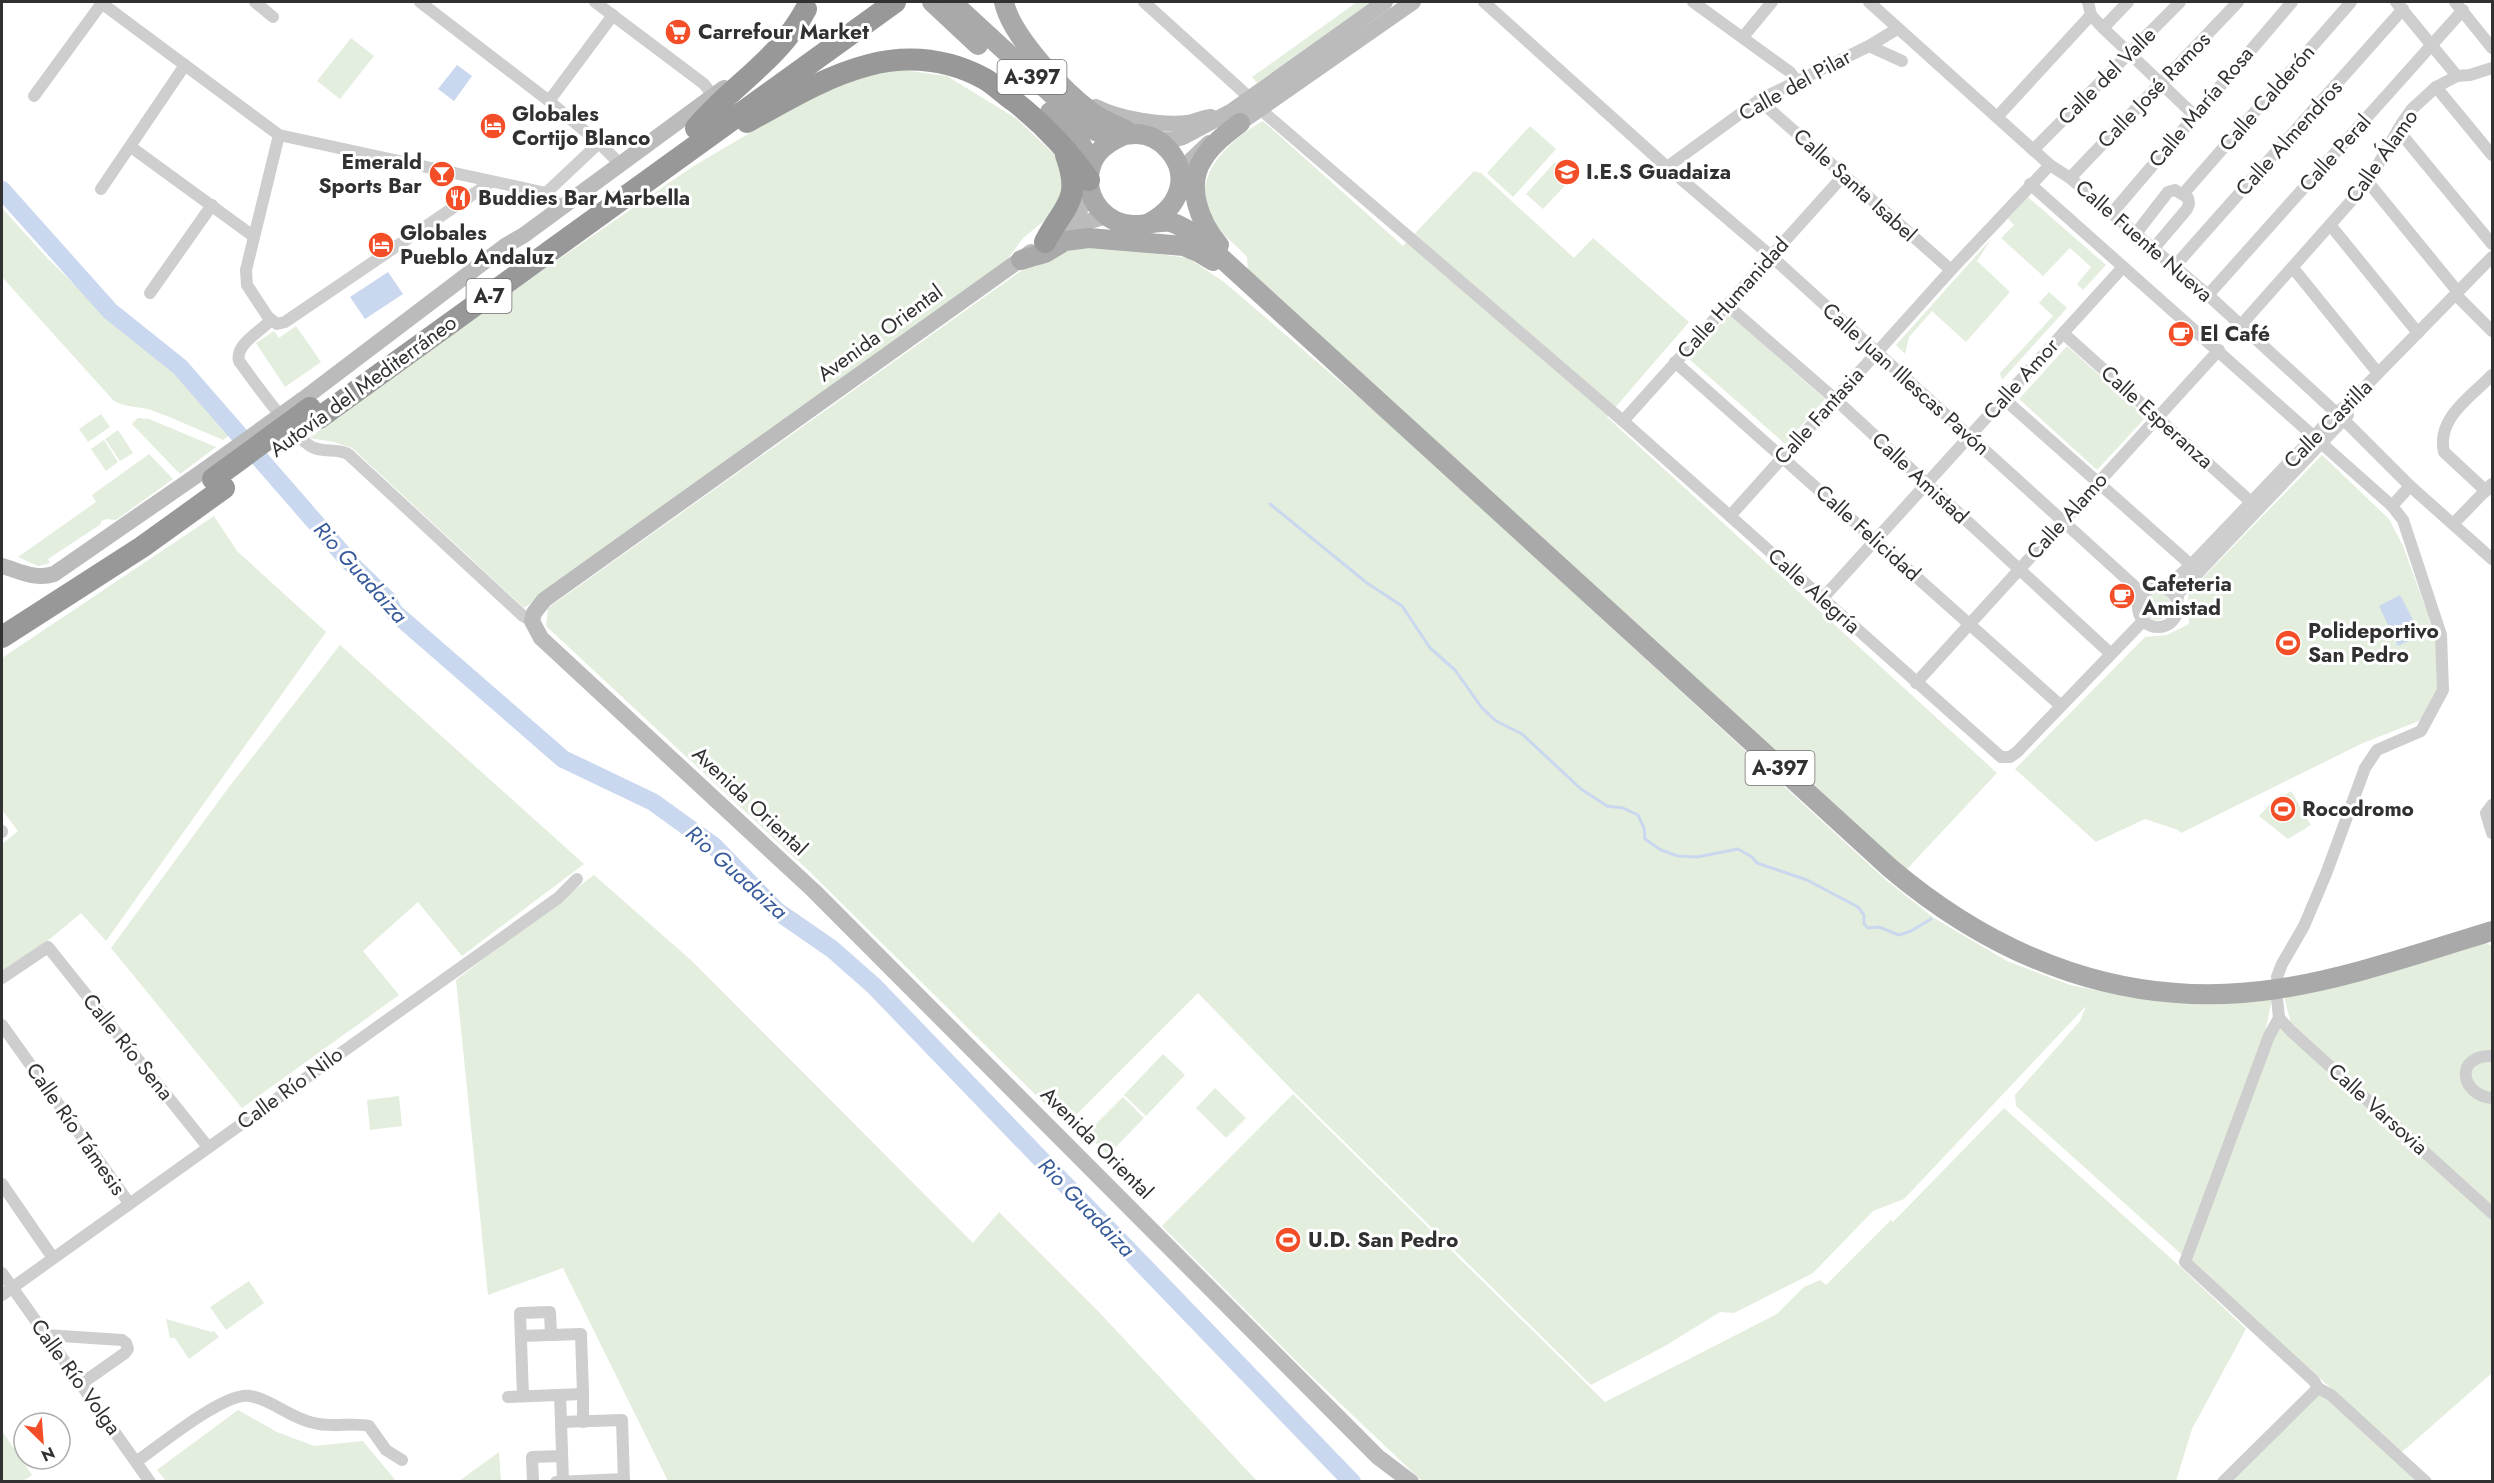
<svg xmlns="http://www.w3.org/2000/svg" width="2494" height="1483" font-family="Jost,sans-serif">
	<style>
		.green { fill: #e3eede }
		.water { fill: #c9d7ef }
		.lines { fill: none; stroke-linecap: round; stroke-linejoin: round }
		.stream { stroke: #c9d7ef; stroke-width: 3 }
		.river { stroke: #c9d7ef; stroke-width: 18 }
		.street { stroke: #cecece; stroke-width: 12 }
		.secondary { stroke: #bbb; stroke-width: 16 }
		.primary { stroke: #a9a9a9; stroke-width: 20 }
		.highway { stroke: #989898; stroke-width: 22 }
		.secondary-bridge { stroke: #bbb; stroke-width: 16 }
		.highway-bridge { stroke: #989898; stroke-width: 22 }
		.labels { text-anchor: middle; stroke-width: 6; stroke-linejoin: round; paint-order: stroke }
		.shield { fill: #fff; stroke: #6f6f6f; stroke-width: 1.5 }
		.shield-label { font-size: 20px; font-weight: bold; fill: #313131 }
		.poi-label { font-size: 21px; font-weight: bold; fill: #313131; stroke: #fff; text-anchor: start }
		.street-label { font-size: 21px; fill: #313131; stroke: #fff }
		.water-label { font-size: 22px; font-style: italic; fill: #375a9a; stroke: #fff }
	</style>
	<rect width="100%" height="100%" fill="#fff"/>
	<g class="green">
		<path d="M1357,2H1372L1257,83L1252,77Z"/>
		<path d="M351,38L374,56L340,99L317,81Z"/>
		<path d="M888,68L947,76L1017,119L1056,156L1064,185L1054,213L1023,238L1004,264L524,608L352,448L334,442L309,438L487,309L692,167L821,91Z"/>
		<path d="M1263,121L1403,246L1474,171L1481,173L1574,258L1593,238L1689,322L1607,417L1997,773L1905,871L1248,272L1247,257C1237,246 1224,236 1215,224C1184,181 1229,140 1263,121Z"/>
		<path d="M1530,126L1556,149L1513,197L1487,173Z"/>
		<path d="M1555,162L1572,178L1543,209L1526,194Z"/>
		<path d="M2028,197L2106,265L2083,290L2077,284L2091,267L2070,248L2043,276L2001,238L2014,225L2008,219Z"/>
		<path d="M2,208L48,259L99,308L147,344L185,379L232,433L223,440C199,430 176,419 151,410C138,406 127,408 114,401L2,277Z"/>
		<path d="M1991,239L1977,261L2010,292L1966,342L1932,311L1909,337L1905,354L1896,345Z"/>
		<path d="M1103,247L1188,258L1224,282L1391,425L1886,880L1934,918L2007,961L2070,985L2095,990L2216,1001L2272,999L2266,1028H2282L2492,1220V1373L2402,1452L2016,1106L2015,1095L2080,1021L2086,1006L1904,1199L1873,1211L1813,1273L1734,1313L1720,1312L1665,1346L1591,1385L1295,1093L1198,993L1066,1125L809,871L546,626L548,608L1025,268L1035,267L1066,250Z"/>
		<path d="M2049,292L2067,308L2002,380L2000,373L2053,316L2039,303Z"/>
		<path d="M1729,314L1825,399L1785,444L1689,359Z"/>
		<path d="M296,326L321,362L285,387L256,343L274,331L279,338Z"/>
		<path d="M2067,346L2146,417L2097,470L2019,399Z"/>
		<path d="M101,414L110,427L88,442L79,429Z"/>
		<path d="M138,418L149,419L216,447L180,474L132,424Z"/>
		<path d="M118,430L133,453L120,461L105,439Z"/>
		<path d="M104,440L118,462L106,471L91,449Z"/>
		<path d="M149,454L173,479L116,520L107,519L101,521V524L48,559L50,563L38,566L18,557L96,502L92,495Z"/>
		<path d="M2322,455L2389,519L2403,546L2426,609L2438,650L2442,678L2424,716L2419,721L2363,743L2181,833L2178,830L2145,819L2096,842L2015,769L2145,637L2167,635L2189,624L2188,596L2190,591Z"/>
		<path d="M214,516L237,551L326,632L106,941L81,913L45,943L2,971V844L18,831L2,810V658Z"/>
		<circle cx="2157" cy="606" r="14"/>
		<path d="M340,645L584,864L462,956L418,902L363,951L399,995L242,1108L111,948L229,787Z"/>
		<path d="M2291,791L2311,825L2288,839L2259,816L2271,803Z"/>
		<path d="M594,875L692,961L973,1243L999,1212L1098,1311L1257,1481H668L563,1268L488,1295L456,980Z"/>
		<path d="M2480,940L2492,946V1207L2291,1023L2283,993Z"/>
		<path d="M1163,1054L1185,1075L1146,1116L1124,1095Z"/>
		<path d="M1215,1088L1246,1118L1226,1138L1196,1108Z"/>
		<path d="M1293,1094L1605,1402L1777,1314L1804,1287L1820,1280L1826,1285L1891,1220L1893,1222L2004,1108L2186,1272L2246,1329L2192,1429L2176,1481H1422L1302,1367L1162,1226Z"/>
		<path d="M399,1096L402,1126L370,1130L367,1100Z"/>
		<path d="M1123,1097L1144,1118L1108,1155L1086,1134Z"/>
		<path d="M249,1281L264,1303L226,1330L210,1307Z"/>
		<path d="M166,1319L212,1332L214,1331L219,1337L189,1359L175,1338H170Z"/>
		<path d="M2316,1394L2326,1397L2418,1482H2229Z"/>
		<path d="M238,1410L277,1432L314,1446L363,1441L396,1481H166L157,1470Z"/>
		<path d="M2,1431L32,1475L23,1481H2Z"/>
		<path d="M499,1452L501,1481H459Z"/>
	</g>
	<g class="water">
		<path d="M457,65L472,76L454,101L438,89Z"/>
		<path d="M388,272L403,294L365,319L350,297Z"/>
		<path d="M2400,595L2421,635L2398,646L2379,606Z"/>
	</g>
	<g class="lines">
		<path class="stream" d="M1270,504L1367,583L1402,606L1430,648L1455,670L1482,708L1496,721L1522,734L1581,789L1607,806L1623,808L1638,815L1644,828L1645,839L1661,850L1678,856L1697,857L1738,849L1752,857L1757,863L1807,880L1858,907L1864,915V924L1868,928L1879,927L1899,935L1911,931L1931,919"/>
		<path class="river" d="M2,190L110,311L180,367L355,568L388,600L394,612L563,759L653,802L714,846L777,911L832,949L874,986L1352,1482"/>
		<g class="street">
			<path d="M100,2L279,135L546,193L562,208"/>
			<path d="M255,2L273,17"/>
			<path d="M420,2L549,101L599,143L620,164"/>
			<path d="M595,2L704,84L713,96"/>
			<path d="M1144,2L1250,98"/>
			<path d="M1484,2L1667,167L1771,256L2142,593"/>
			<path d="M1693,2L1790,72L1796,80"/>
			<path d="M1869,2L2050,165L2070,178L2208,295L2344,420L2410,486L2492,559"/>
			<path d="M2088,2L2091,15L2103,28L2194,115"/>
			<path d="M2396,2L2457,76"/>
			<path d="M2455,2L2492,48"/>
			<path d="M2103,28L2128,2"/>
			<path d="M1743,37L1772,2"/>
			<path d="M1869,46L1902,61"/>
			<path d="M2436,87L2492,155"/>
			<path d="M34,96L102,3"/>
			<path d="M1759,100L1951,270"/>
			<path d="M549,101L613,15"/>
			<path d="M1260,109L1623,421L2001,757H2010L2017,752L2143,621"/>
			<path d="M1997,117L2091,15"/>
			<path d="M2398,130L2492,244"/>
			<path d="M279,135L246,270L247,285L268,317L277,324L285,322L491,182"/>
			<path d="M131,147L253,236"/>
			<path d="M2033,150L2180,2"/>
			<path d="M1667,167L1759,100L1869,46L1897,29"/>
			<path d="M2070,178L2238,2"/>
			<path d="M2368,182L2458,292"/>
			<path d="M2030,184L2392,506L2403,520L2441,635L2443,690L2421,731L2377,750L2365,768L2326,874L2304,926L2282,964L2277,977"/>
			<path d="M101,189L185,65"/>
			<path d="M546,193L599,143"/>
			<path d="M2183,194L2351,2"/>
			<path d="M2112,213L2292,2"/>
			<path d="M2331,226L2418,333"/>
			<path d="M2137,232L2168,192L2175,190L2188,198L2189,204L2187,209L2154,248"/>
			<path d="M2174,267L2403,9"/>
			<path d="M2293,268L2378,373"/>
			<path d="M150,293L212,205"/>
			<path d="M2208,295L2463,10"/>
			<path d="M2460,299L2492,331"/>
			<path d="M1727,305L1835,399L2111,654"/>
			<path d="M271,320C260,332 235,344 239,361C252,379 294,438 312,447C323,453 337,448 348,454L523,616L532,621"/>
			<path d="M2241,325L2368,182L2402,123L2412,109L2436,87L2457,76L2470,75L2492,68"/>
			<path d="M2063,333L2251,502"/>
			<path d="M1675,362L2060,705"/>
			<path d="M2004,399L2191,565"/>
			<path d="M1623,421L1844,175"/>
			<path d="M2486,491L2444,452C2436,418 2472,396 2492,375"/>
			<path d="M2392,506L2410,486"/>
			<path d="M1730,516L1951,270L2050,165"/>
			<path d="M2453,524L2492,484"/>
			<path d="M2161,587L2172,582L2191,565L2336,413L2349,403L2492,257"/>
			<circle cx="2158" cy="607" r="20"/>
			<path d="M1822,599L2123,267"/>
			<path d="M2177,600L2179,593L2348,415"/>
			<path d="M1916,683L2219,350"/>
			<path d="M2492,805L2486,813L2492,833"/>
			<path d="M2,831V832"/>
			<path d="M2,978L48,947L208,1147"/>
			<path d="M2277,998L2279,1018L2291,1031L2492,1213"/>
			<path d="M2279,1018L2269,1036L2185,1262L2314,1381L2318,1388L2331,1395L2426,1482"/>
			<path d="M2,1025L129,1203"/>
			<path d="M2492,1056C2454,1055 2460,1095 2492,1098"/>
			<path d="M2,1184L53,1258"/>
			<path d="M2,1273L150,1482"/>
			<path d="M2,1295L558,898L577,879"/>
			<path d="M46,1335L122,1340L126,1343L128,1349L125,1353L81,1384"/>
			<path d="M521,1336L581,1334L583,1394"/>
			<path d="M560,1395L561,1422L622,1420L624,1482"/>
			<path d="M523,1396L520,1313L550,1312L551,1335"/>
			<path d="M508,1397L583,1394V1422"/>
			<path d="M561,1422L563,1481"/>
			<path d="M136,1462C159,1446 225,1391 250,1396C271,1399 290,1418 314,1423C332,1428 353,1422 369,1426L386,1450L402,1460"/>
			<path d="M533,1482L532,1457L562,1456"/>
			<path d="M556,1482L624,1479"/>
			<path d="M2223,1482L2318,1388"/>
		</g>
		<g class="secondary">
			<path d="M1096,107C1119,119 1162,126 1188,123C1196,121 1203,118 1211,117"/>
			<path d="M1231,129L1413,2"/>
			<path d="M1154,139L1172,140L1183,137L1232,111L1385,2"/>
			<path d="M1180,179L1190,161L1209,143"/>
			<path d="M1065,228L1107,216"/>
			<path d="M1052,237C1069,225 1080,211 1091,193"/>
			<path d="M1031,252L544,600L534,613L532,621L541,638L814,891L1378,1457L1411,1482"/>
			<path d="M302,400L505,246L524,235L724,88"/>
			<path d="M2,566C20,571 35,580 54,574L203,471"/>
		</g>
		<g class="primary">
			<path d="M932,2L978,45"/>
			<path d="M952,2L1083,123C1091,128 1098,134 1108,135C1118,137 1127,134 1136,134C1161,134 1184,160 1180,185C1177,203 1164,215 1149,223"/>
			<path d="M1004,2C1011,36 1064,92 1093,113C1103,120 1115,125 1126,130"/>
			<path d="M1050,112L1079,140L1091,163"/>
			<path d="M1122,136C1104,144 1091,155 1089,176C1087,202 1107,224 1133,225C1145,226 1158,220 1170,222C1178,224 1187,230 1195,234L1890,868C2001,962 2131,1011 2277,989C2350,978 2422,952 2492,931"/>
			<path d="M1219,245C1200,223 1185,186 1203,159C1212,144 1227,133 1240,123"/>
			<path d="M1021,260L1045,253L1065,241L1089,238L1184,246L1198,252L1213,261"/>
		</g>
		<g class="highway">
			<path d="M747,122C824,79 898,32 985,79C995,85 1004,94 1014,101C1043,124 1068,150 1089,180"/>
			<path d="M696,128C732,85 779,60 806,9"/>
			<path d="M1045,242C1063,206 1083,202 1066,155"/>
			<path d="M319,418L895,2"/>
			<path d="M2,637L142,547L224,488"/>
		</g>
		<path class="secondary-bridge" d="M203,471L302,400"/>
		<path class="highway-bridge" d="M213,479L310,408"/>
	</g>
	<defs>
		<symbol id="supermarket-disc" viewBox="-11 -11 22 22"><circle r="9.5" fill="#f34e28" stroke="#fff"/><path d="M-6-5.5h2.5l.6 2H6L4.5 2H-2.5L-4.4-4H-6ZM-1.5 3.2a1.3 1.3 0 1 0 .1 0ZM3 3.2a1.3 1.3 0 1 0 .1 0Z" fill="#fff"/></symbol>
		<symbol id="hotel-disc" viewBox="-11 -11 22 22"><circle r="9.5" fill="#f34e28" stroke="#fff"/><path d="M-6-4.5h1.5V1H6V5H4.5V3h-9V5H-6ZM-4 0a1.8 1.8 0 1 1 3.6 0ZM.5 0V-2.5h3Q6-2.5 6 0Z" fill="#fff"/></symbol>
		<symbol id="school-disc" viewBox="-11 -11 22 22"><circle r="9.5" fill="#f34e28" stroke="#fff"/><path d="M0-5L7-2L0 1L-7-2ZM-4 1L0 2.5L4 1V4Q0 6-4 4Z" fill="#fff"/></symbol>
		<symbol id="bar-disc" viewBox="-11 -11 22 22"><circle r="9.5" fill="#f34e28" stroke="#fff"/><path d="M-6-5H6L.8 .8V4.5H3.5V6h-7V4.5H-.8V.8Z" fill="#fff"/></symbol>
		<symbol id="restaurant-disc" viewBox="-11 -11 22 22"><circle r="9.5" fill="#f34e28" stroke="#fff"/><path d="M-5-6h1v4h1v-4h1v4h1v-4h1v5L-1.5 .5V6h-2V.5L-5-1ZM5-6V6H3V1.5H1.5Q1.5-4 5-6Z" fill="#fff"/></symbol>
		<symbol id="cafe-disc" viewBox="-11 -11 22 22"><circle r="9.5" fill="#f34e28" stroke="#fff"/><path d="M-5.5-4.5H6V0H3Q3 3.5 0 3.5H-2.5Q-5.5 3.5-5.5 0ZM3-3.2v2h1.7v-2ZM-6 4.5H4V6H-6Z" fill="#fff"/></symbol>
		<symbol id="stadium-disc" viewBox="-11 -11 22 22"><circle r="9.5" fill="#f34e28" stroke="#fff"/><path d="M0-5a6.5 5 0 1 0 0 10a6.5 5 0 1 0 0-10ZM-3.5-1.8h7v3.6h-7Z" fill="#fff"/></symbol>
	</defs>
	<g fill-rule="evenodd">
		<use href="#supermarket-disc" x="663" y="17" width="30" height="30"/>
		<use href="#hotel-disc" x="478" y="111" width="30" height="30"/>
		<use href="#school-disc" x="1552" y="157" width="30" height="30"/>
		<use href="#bar-disc" x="427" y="159" width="30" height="30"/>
		<use href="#restaurant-disc" x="443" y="183" width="30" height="30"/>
		<use href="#hotel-disc" x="366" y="230" width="30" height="30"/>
		<use href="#cafe-disc" x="2166" y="319" width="30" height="30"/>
		<use href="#cafe-disc" x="2107" y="581" width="30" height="30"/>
		<use href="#stadium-disc" x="2273" y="628" width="30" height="30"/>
		<use href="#stadium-disc" x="2268" y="794" width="30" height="30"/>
		<use href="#stadium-disc" x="1273" y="1225" width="30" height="30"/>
	</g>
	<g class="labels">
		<g class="shield">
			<rect x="997.5" y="60" width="69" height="34" rx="4.5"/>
			<rect x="466.5" y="279" width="45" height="34" rx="4.5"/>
			<rect x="1745.5" y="751" width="69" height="34" rx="4.5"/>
		</g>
		<g class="shield-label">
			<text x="1032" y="84">A-397</text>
			<text x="489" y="303">A-7</text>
			<text x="1780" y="775">A-397</text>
		</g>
		<g class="poi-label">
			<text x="698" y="39">Carrefour Market</text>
			<text x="512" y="121">Globales<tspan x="512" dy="24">Cortijo Blanco</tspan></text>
			<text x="422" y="169" text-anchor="end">Emerald<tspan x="422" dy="24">Sports Bar</tspan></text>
			<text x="1586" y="179">I.E.S Guadaiza</text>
			<text x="478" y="205">Buddies Bar Marbella</text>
			<text x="400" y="240">Globales<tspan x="400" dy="24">Pueblo Andaluz</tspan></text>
			<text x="2200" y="341">El Café</text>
			<text x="2142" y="591">Cafeteria<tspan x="2142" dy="24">Amistad</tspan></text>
			<text x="2308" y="638">Polideportivo<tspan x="2308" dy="24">San Pedro</tspan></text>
			<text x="2302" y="816">Rocodromo</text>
			<text x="1308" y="1247">U.D. San Pedro</text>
		</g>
		<g class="street-label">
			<text transform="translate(2107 76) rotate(-45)" y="7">Calle del Valle</text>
			<text transform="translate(1795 85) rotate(-29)" y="7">Calle del Pilar</text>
			<text transform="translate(2154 90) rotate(-46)" y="7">Calle José Ramos</text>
			<text transform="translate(2267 98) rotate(-49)" y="7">Calle Calderón</text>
			<text transform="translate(2201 107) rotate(-50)" y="7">Calle María Rosa</text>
			<text transform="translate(2289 138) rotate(-48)" y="7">Calle Almendros</text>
			<text transform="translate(2335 153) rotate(-48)" y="7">Calle Peral</text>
			<text transform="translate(2382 156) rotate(-55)" y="7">Calle Álamo</text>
			<text transform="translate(1855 185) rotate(42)" y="7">Calle Santa Isabel</text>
			<text transform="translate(2144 241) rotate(41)" y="7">Calle Fuente Nueva</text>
			<text transform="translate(1733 298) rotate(-48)" y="7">Calle Humanidad</text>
			<text transform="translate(880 333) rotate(-36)" y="7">Avenida Oriental</text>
			<text transform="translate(1906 379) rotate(42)" y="7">Calle Juan Illescas Pavón</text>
			<text transform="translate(2021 379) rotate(-48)" y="7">Calle Amor</text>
			<text transform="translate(363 386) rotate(-36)" y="7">Autovía del Mediterráneo</text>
			<text transform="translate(1819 416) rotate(-48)" y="7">Calle Fantasia</text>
			<text transform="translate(2157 417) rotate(42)" y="7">Calle Esperanza</text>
			<text transform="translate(2328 424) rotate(-45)" y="7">Calle Castilla</text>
			<text transform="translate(1920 478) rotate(43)" y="7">Calle Amistad</text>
			<text transform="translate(2067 516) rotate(-48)" y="7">Calle Alamo</text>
			<text transform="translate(1868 533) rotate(42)" y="7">Calle Felicidad</text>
			<text transform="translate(1814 591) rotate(42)" y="7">Calle Alegría</text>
			<text transform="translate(750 801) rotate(43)" y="7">Avenida Oriental</text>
			<text transform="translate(128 1047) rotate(51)" y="7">Calle Río Sena</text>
			<text transform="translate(290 1088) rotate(-36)" y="7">Calle Río Nilo</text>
			<text transform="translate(2378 1109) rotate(42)" y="7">Calle Varsovia</text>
			<text transform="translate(76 1129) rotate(55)" y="7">Calle Río Támesis</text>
			<text transform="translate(1097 1143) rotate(45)" y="7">Avenida Oriental</text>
			<text transform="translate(76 1377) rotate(54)" y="7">Calle Río Volga</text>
		</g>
		<g class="water-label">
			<text transform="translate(361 572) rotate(48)" y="8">Rio Guadaiza</text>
			<text transform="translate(737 872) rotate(42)" y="8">Rio Guadaiza</text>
			<text transform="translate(1087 1207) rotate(46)" y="8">Rio Guadaiza</text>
		</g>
	</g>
	<rect width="2494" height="1483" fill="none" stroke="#313131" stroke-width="6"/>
	<g transform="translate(42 1441) rotate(155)"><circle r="28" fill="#ffffff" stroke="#adadad" stroke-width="1.5"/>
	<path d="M0-4.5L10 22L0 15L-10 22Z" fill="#f34e28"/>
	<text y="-9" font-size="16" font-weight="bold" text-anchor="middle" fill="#313131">N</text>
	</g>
</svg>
